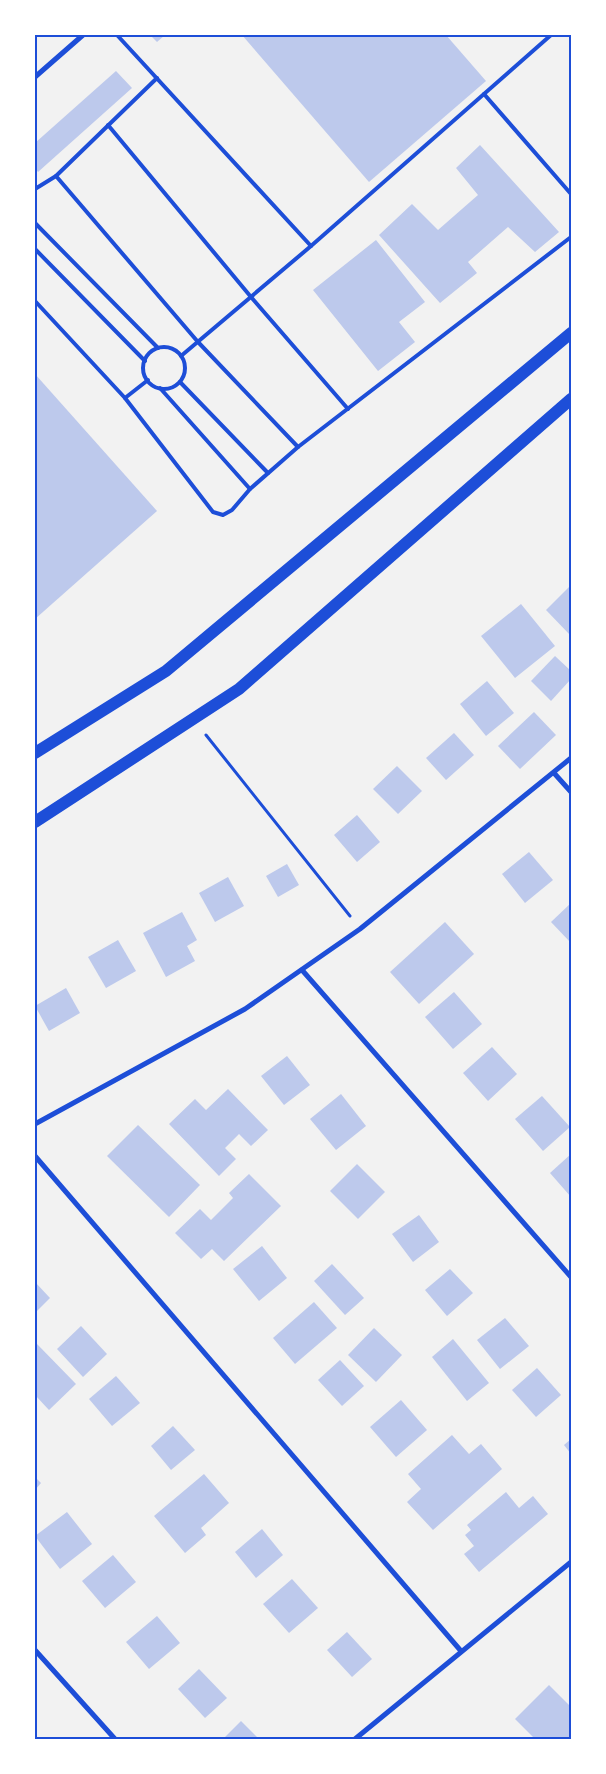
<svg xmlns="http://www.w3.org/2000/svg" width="606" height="1774" font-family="'Alegreya Sans',sans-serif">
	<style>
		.building { fill: #bdc9ec }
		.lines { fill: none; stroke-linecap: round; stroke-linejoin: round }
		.path { stroke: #1d4ed8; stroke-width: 3 }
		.service { stroke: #1d4ed8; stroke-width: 4 }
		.minor { stroke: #1d4ed8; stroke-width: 5 }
		.primary { stroke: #1d4ed8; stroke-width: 12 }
		.neatline { fill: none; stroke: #1d4ed8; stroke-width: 2 }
	</style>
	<rect width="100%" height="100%" fill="#f2f2f2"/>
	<g class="building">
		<path d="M150,35H165L157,42Z"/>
		<path d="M242,35H446L486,81L369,182Z"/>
		<path d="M116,71L132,88L38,172L35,168V143Z"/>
		<path d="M480,145L559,232L535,252L508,227L468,262L477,273L440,303L379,235L412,204L438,230L478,195L456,168Z"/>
		<path d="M376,240L425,302L399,322L415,342L378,371L313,290Z"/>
		<path d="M35,374L157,511L35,619Z"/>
		<path d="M571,585V636L546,610Z"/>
		<path d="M521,604L555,646L515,678L481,636Z"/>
		<path d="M555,656L571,671V679L551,701L531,681Z"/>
		<path d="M487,681L514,713L486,736L460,704Z"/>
		<path d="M534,712L556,735L520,769L498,746Z"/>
		<path d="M454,733L474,755L446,780L426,758Z"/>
		<path d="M397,766L422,791L398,814L373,789Z"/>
		<path d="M357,815L380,842L357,862L334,835Z"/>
		<path d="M529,852L553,880L525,903L502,874Z"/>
		<path d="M287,864L299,885L278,897L266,876Z"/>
		<path d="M228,877L244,906L215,922L199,893Z"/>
		<path d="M571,903V943L551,922Z"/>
		<path d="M182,912L197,940L187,946L195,961L166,977L143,933Z"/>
		<path d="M445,922L474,954L419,1004L390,972Z"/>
		<path d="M118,940L136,971L106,988L88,957Z"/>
		<path d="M66,988L80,1013L49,1031L35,1006Z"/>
		<path d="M454,992L482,1024L453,1049L425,1017Z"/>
		<path d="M492,1047L517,1074L488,1101L463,1073Z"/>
		<path d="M287,1056L310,1085L284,1105L261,1076Z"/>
		<path d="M228,1089L268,1130L251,1146L239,1134L225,1148L236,1159L219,1176L169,1124L195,1099L206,1110Z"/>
		<path d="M341,1094L366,1126L336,1150L310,1119Z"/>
		<path d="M542,1096L570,1127L543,1151L515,1119Z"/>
		<path d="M138,1125L200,1185L169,1217L107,1156Z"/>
		<path d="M571,1154V1197L550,1173Z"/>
		<path d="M357,1164L385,1192L358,1219L330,1191Z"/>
		<path d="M249,1174L281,1206L224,1261L212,1249L201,1259L175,1233L200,1209L211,1220L233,1198L229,1193Z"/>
		<path d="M419,1215L439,1242L413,1262L392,1234Z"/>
		<path d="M262,1246L287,1278L259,1301L233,1269Z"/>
		<path d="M332,1264L364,1298L345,1315L314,1281Z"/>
		<path d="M450,1269L473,1293L447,1316L425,1290Z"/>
		<path d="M35,1282L50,1298L35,1313Z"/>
		<path d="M314,1302L337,1328L295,1364L273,1338Z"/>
		<path d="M505,1318L529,1346L500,1369L477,1340Z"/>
		<path d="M81,1326L107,1354L83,1377L57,1349Z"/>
		<path d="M374,1328L402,1355L376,1382L348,1355Z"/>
		<path d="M453,1339L489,1383L467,1401L432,1357Z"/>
		<path d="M37,1344L76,1384L49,1410L35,1395V1346Z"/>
		<path d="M340,1360L364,1386L342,1406L318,1380Z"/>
		<path d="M537,1368L561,1395L536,1417L512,1390Z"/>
		<path d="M116,1376L140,1403L112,1426L89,1399Z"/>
		<path d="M401,1400L427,1430L396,1457L370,1427Z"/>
		<path d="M173,1426L195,1450L171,1470L151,1446Z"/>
		<path d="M452,1435L469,1454L481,1444L502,1469L433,1530L407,1502L421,1489L408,1474Z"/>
		<path d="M571,1439V1454L564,1445Z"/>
		<path d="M204,1474L229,1503L201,1528L206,1535L185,1553L154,1516Z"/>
		<path d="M35,1477L41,1483L35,1490Z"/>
		<path d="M506,1492L519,1508L533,1496L548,1514L479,1572L464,1554L474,1546L465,1535L471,1530L467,1525Z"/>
		<path d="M67,1512L92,1544L60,1569L35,1536Z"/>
		<path d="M262,1529L283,1555L256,1578L235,1552Z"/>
		<path d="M113,1555L136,1582L105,1608L82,1581Z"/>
		<path d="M292,1579L318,1608L289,1633L263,1604Z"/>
		<path d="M157,1616L180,1643L149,1669L126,1642Z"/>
		<path d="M347,1632L372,1659L352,1677L327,1650Z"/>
		<path d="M199,1669L227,1698L205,1718L178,1689Z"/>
		<path d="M549,1685L571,1707V1739H535L515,1719Z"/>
		<path d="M241,1721L259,1739H223Z"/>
	</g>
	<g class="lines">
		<path class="path" d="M206,735L350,916"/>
		<g class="service">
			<path d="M117,35L311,246"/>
			<path d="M157,78L56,176L198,342L298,447"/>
			<path d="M484,94L571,194"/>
			<path d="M108,125L251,297L348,409"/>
			<path d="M35,189L56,176"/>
			<path d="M35,223L158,348"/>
			<path d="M35,249L145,361"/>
			<path d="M35,301L125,398L213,512L223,515L232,510L250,489L298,447L571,237"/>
			<circle cx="164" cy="368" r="21"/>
			<path d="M181,356L311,246L551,35"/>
			<path d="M180,382L268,473"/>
			<path d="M160,388L250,489"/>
			<path d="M125,398L148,380"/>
		</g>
		<g class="minor">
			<path d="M35,77L83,35"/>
			<path d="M554,773L571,792"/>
			<path d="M302,970L571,1277"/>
			<path d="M35,1124L245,1009L360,929L571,758"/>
			<path d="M35,1156L461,1651"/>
			<path d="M35,1650L115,1739"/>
			<path d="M355,1739L571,1562"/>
		</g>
		<g class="primary">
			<path d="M35,753L166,671L571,333"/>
			<path d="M35,822L239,689L571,399"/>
		</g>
	</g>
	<rect width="606" height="1774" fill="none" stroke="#ffffff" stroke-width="72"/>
	<rect x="36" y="36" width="534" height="1702" class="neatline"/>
</svg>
